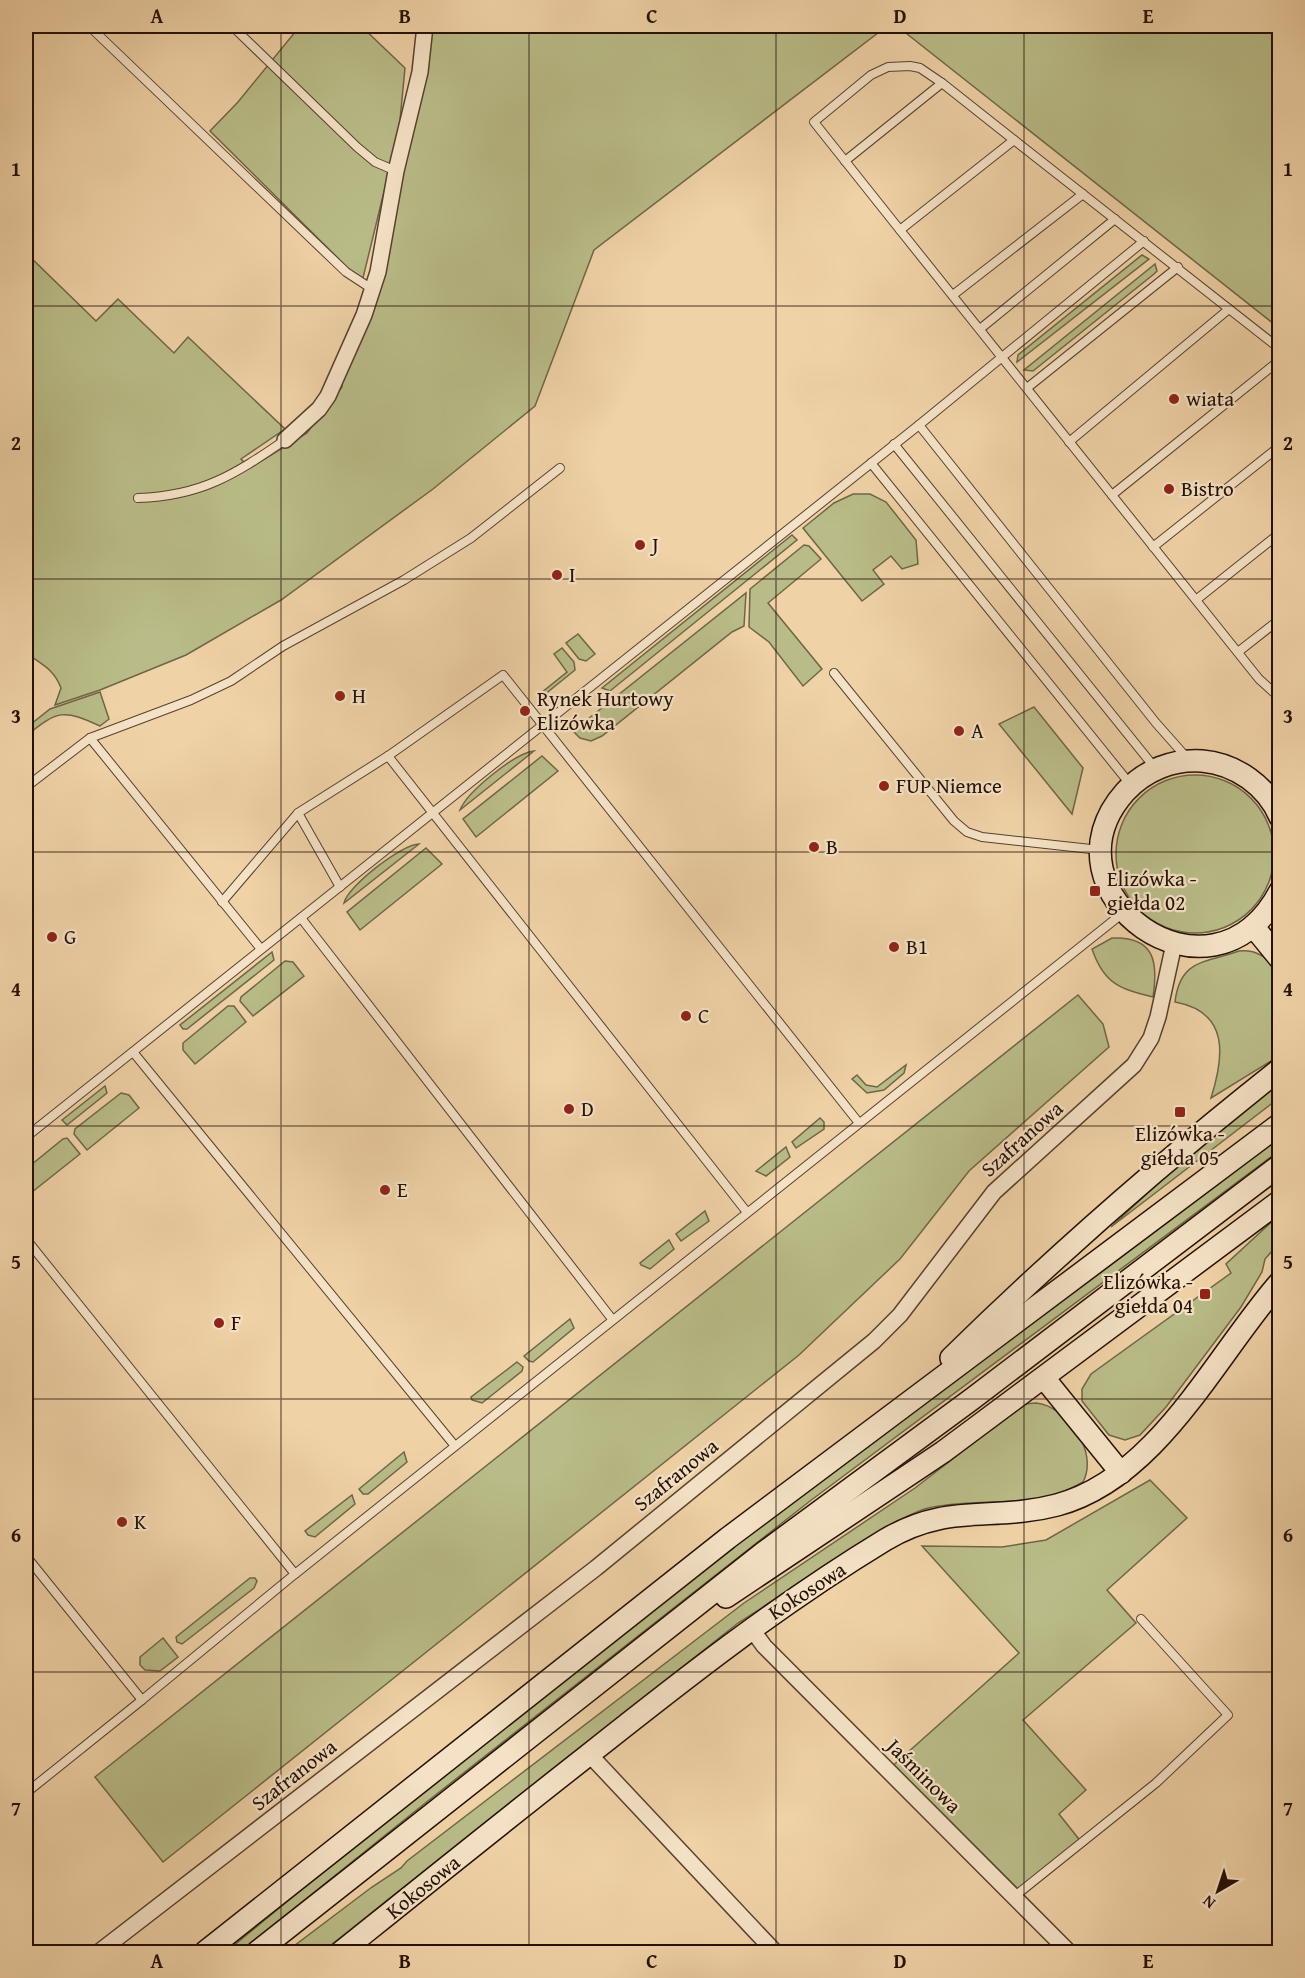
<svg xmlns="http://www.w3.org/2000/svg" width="1305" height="1978" font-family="'Gentium Book Plus',serif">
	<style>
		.green { fill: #b9bc88; stroke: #6f6647; stroke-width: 1.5 }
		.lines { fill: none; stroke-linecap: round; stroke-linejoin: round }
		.lane-casing { stroke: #58402e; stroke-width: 10 }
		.street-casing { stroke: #58402e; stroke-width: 18 }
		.secondary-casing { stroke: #251006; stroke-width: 24 }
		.lane { stroke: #f5e2c6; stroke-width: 8 }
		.street { stroke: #f5e2c6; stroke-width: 15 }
		.secondary { stroke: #f5e2c6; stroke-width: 21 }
		.grid { fill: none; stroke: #251006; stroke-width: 1.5; stroke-opacity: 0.55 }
		.poi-dot { fill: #8f2418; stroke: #f5e2c6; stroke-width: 2 }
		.labels { text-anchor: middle; stroke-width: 4.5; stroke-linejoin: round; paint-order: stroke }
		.poi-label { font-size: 21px; fill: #251006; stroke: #f5e2c6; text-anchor: start }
		.street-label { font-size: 21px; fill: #251006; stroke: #f5e2c6 }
		.neatline { fill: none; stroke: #251006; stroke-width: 2 }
		.grid-label { font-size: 20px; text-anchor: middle; font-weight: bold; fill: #251006 }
	</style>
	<rect width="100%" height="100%" fill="#f0d2a7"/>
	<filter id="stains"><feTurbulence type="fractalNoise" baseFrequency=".00333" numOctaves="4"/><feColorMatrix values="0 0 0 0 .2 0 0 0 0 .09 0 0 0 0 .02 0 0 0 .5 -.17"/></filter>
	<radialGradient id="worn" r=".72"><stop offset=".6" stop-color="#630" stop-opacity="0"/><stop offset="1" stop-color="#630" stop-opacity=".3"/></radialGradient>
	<g class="green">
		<path d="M300,26H361L405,68L399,130L362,282L210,131L238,102Z"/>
		<path d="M425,26H887L594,250L535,406L433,489L281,600L186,655L100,690L55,705L61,688C54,669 41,664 26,653V253L96,321L118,299L174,353L188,337L285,429L241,459L250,468L307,433L342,387L341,367L364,315Z"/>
		<path d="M897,26H1279V328Z"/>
		<path d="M1142,255L1149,259L1017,362L1018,355Z"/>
		<path d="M1155,264L1157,271L1154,274L1033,371L1024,370Z"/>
		<path d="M853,494H870L886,502L916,540L918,564L902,569L891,556L873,570L884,584L862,601L803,528L834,503Z"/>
		<path d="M792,535L797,540L610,691L602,688Z"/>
		<path d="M804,545L809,546L821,559L768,603L822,669L803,686L769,642L749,627L750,589Z"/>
		<path d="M746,593L744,626L732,632L602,736L591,741L580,738L573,731Z"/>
		<path d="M578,634L595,654L586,661L579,659L566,643Z"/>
		<path d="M562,648L574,662L575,670L544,695L541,693L567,672L554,654Z"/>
		<path d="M100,692L109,719L100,726C63,709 58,710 26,736V728L50,709Z"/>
		<path d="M1034,707L1083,768L1072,814L999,724Z"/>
		<path d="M534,751L460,810C467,792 515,753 534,751Z"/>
		<path d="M542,756L558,771L476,837L463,819Z"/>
		<circle cx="1195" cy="854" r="79"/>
		<path d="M419,844L344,903C348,886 402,844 419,844Z"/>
		<path d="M426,848L442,864L360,930L347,912Z"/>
		<path d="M1112,938C1156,936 1158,964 1153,997C1120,989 1104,984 1092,949Z"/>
		<path d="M1239,951C1258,949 1269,959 1279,974V1056L1211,1098C1224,1057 1230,1012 1175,1002C1180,959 1205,963 1239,951Z"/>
		<path d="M272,952L274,960L187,1029H183L180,1025Z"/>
		<path d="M285,961L293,962L304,976L253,1016L240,1001L241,997Z"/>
		<path d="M1078,995L1103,1024L1109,1047L969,1171L900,1259L799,1355L163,1862L95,1777Z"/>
		<path d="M228,1006H234L246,1022L195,1064L183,1050V1043Z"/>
		<path d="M906,1065L904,1073L884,1090L867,1093L852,1079L857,1075L866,1085L877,1087Z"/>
		<path d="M1279,1083V1098L1111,1227L1166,1176Z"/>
		<path d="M105,1086L107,1093L67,1125L62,1120Z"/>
		<path d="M121,1093L129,1095L139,1108L87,1150L74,1134L75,1129Z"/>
		<path d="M820,1118L824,1122V1129L796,1148L792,1142Z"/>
		<path d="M67,1138L80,1154L27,1196L26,1169L63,1139Z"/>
		<path d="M1279,1138V1151L810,1501L424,1804L240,1952H226C441,1773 662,1597 888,1430C1019,1333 1150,1237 1279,1138Z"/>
		<path d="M786,1147L790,1157L766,1176L756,1171Z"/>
		<path d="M705,1211L709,1221L681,1241L676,1234Z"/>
		<path d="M1279,1215V1243L1265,1259L1262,1272L1241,1307L1166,1407L1140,1435L1125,1440L1109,1435L1082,1401V1389L1091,1374L1231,1273L1226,1264Z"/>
		<path d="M669,1240L674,1249L650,1269L641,1265L640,1263Z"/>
		<path d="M570,1319L574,1328L533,1362L529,1361L524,1356Z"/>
		<path d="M517,1362L523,1367L522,1371L482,1403L472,1400L471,1397Z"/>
		<path d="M1036,1403C1067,1406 1099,1452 1083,1482C1039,1509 988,1498 939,1506C920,1508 904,1518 888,1527L738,1623L322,1952H286L372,1887L401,1868L407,1861L744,1603L915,1488L1024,1404Z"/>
		<path d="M404,1452L407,1462L368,1494H363L359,1489Z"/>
		<path d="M1150,1480L1187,1518L1107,1590L1136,1623L1023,1720L1086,1790L1059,1814L1082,1843L1015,1896L888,1770L1019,1653L922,1546L1002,1547L1046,1540Z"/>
		<path d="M352,1495L355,1504L315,1537L308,1535L305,1531Z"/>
		<path d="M250,1578H255L257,1581L254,1588L182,1644L177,1642L176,1637Z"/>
		<path d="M163,1638L178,1657L160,1671L145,1670L140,1665V1657Z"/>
	</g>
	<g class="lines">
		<defs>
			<g id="lane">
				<path d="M89,26L346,272L372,289"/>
				<path d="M232,26L357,147L375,162L396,171"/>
				<path d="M845,161L942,83"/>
				<path d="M900,230L814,122L871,75L888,67L910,66L920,68L942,83L1014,140"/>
				<path d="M953,295L1083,194"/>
				<path d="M980,329L1115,219"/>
				<path d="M1280,349L1014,140L900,230L1259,679L1280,698"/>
				<path d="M1027,388L1178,267"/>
				<path d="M919,425L1156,723L1187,758"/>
				<path d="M1069,442L1229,309"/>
				<path d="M894,444L1155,768"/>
				<path d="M871,463L1130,784"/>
				<path d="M1112,495L1280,360"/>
				<path d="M138,498C201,496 234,475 285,440"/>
				<path d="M1153,547L1280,446"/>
				<path d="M1196,600L1280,533"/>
				<path d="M1238,652L1280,619"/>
				<path d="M834,673L954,821L967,832L982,837L1100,850"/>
				<path d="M90,738L261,949"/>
				<path d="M388,756L746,1211"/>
				<path d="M26,787L90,738L191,700L231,681L283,646L404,580L471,538L560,468"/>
				<path d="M298,813L340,887"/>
				<path d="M222,902L298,813L388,756L503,675L859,1123"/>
				<path d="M301,918L612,1319"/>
				<path d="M133,1052L455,1446"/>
				<path d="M26,1137L919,425L1144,241"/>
				<path d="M26,1239L295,1574L1123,913"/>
				<path d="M26,1556L142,1700L295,1574"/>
				<path d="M26,1793L142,1700"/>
				<path d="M1015,1896L1156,1783L1228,1715L1141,1619"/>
			</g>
			<g id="street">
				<path d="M285,440L319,409L328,396L364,315L378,272L396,171L420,72L425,26"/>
				<path d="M751,1628L764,1646L1069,1952"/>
				<path d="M589,1754L775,1952"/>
				<path d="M99,1952L596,1568L874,1341L900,1315L994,1192L1134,1065L1151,1038L1158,1017L1174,944"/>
			</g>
			<g id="secondary">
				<path d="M1280,817C1267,786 1236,764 1202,761C1173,759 1145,770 1125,792C1036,892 1211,1022 1280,891"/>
				<path d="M1253,926L1280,959"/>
				<path d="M951,1358C1055,1256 1165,1160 1280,1069"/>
				<path d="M1044,1378L1121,1473"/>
				<path d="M726,1597L943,1452L1280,1201"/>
				<path d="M205,1952L728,1538L1280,1124"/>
				<path d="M257,1952L763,1553L972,1399L1280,1165"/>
				<path d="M341,1952C422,1887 504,1821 587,1756C684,1679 778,1605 885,1540C948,1502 993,1522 1057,1505C1158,1478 1215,1356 1280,1282"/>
			</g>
		</defs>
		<use href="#lane" class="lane-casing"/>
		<use href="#street" class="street-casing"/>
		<use href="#secondary" class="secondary-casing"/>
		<use href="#lane" class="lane"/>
		<use href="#street" class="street"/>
		<use href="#secondary" class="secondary"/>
	</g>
	<path class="grid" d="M281,26V1952M529,26V1952M776,26V1952M1024,26V1952M26,306H1280M26,579H1280M26,852H1280M26,1126H1280M26,1399H1280M26,1672H1280"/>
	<g class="poi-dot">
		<circle cx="1174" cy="399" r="6"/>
		<circle cx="1169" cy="489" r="6"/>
		<circle cx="640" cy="545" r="6"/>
		<circle cx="557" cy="575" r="6"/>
		<circle cx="340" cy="696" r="6"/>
		<circle cx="525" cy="711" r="6"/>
		<circle cx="959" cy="731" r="6"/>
		<circle cx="884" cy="786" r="6"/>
		<circle cx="814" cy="847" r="6"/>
		<rect x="1089" y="885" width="12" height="12" rx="3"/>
		<circle cx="52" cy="937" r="6"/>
		<circle cx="894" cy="947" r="6"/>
		<circle cx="686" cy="1016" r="6"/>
		<circle cx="569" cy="1109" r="6"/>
		<rect x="1174" y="1106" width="12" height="12" rx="3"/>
		<circle cx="385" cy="1190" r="6"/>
		<rect x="1199" y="1288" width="12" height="12" rx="3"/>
		<circle cx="219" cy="1323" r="6"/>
		<circle cx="122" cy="1522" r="6"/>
	</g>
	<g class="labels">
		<g class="poi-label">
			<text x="1186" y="406">wiata</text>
			<text x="1181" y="496">Bistro</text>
			<text x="652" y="552">J</text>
			<text x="569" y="582">I</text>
			<text x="352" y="703">H</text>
			<text x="537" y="706">Rynek Hurtowy<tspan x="537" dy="24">Elizówka</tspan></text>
			<text x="971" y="738">A</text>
			<text x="896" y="793">FUP Niemce</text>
			<text x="826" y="854">B</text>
			<text x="1107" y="886">Elizówka -<tspan x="1107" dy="24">giełda 02</tspan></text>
			<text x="64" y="944">G</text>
			<text x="906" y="954">B1</text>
			<text x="698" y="1023">C</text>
			<text x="581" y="1116">D</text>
			<text x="1180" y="1141" text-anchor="middle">Elizówka -<tspan x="1180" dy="24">giełda 05</tspan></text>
			<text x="397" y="1197">E</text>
			<text x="1193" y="1289" text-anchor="end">Elizówka -<tspan x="1193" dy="24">giełda 04</tspan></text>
			<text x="231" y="1330">F</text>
			<text x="134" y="1529">K</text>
		</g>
		<g class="street-label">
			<text transform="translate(1022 1139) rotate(-42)" y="7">Szafranowa</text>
			<text transform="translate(676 1475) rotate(-39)" y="7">Szafranowa</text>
			<text transform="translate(807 1591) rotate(-33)" y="7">Kokosowa</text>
			<text transform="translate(294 1775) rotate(-38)" y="7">Szafranowa</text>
			<text transform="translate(924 1776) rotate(45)" y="7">Jaśminowa</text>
			<text transform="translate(423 1887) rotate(-39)" y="7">Kokosowa</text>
		</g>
	</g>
	<rect width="1305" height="1978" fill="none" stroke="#f0d2a7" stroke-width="66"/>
	<g transform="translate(1218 1891) rotate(219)" stroke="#f5e2c6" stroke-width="4.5" paint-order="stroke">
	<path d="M0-4.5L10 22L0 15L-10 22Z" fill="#251006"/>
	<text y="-9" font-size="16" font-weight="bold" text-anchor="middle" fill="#251006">N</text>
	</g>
	<rect x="33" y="33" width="1239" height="1912" class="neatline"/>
	<g class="grid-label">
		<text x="157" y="23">A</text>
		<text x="405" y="23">B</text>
		<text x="652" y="23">C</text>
		<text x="900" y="23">D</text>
		<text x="1148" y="23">E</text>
		<text x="16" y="176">1</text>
		<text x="1288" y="176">1</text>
		<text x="16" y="450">2</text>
		<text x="1288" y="450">2</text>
		<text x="16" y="723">3</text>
		<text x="1288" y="723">3</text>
		<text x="16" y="996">4</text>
		<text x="1288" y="996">4</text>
		<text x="16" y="1269">5</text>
		<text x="1288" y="1269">5</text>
		<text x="16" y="1542">6</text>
		<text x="1288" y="1542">6</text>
		<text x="16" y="1815">7</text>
		<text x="1288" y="1815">7</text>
		<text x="157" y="1968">A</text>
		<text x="405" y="1968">B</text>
		<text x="652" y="1968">C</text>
		<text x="900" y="1968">D</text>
		<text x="1148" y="1968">E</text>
	</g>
	<rect width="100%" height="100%" filter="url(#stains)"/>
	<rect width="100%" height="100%" fill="url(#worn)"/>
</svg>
